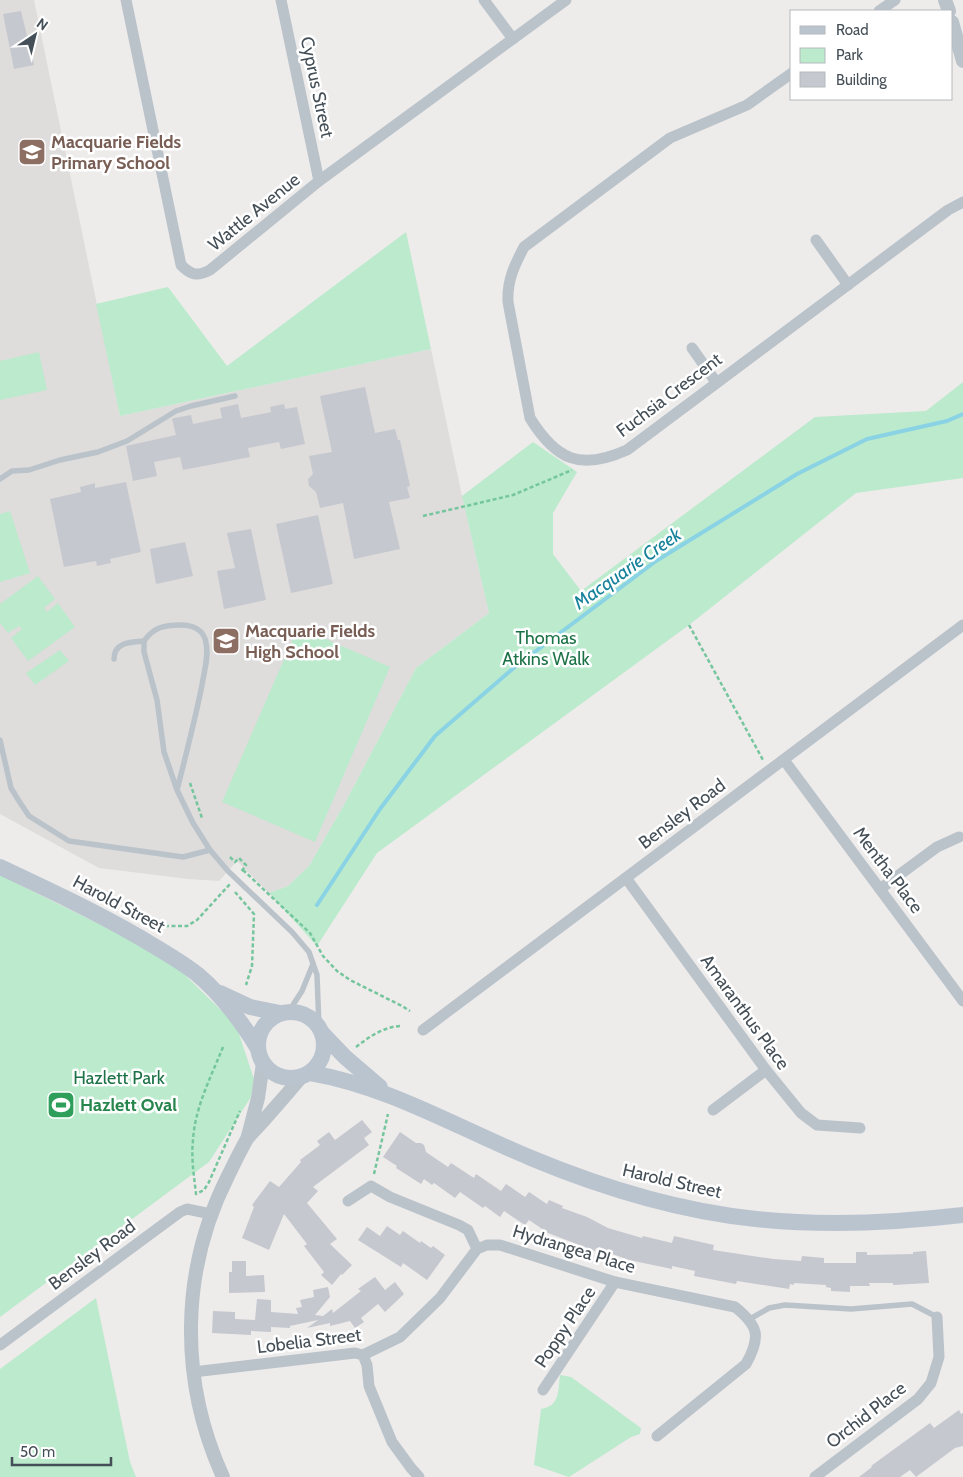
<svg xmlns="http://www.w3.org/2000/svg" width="963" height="1477" font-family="Cabin,sans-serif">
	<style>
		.education { fill: #dfdcdc }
		.green { fill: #bbeacd }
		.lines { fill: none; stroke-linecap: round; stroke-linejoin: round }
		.stream { stroke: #8ad3e5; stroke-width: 4 }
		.building { fill: #c5c8ce }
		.path { stroke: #75c69d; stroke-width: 2.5; stroke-dasharray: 4 2.5; stroke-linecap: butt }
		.service { stroke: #bac3ca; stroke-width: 5.5 }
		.minor { stroke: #bac3ca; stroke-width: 11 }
		.tertiary { stroke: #bac3ca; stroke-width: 14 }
		.secondary { stroke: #bac4cf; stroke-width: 16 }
		.labels { text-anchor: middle; stroke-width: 5; stroke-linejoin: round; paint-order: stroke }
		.street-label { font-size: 18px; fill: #454f57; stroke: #fff }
		.education-label { font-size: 18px; font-weight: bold; fill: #785e54; stroke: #fff; text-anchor: start }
		.park-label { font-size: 18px; fill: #1c7246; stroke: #fff }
		.leisure-label { font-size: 18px; font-weight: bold; fill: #27864d; stroke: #fff; text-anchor: start }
		.water-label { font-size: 19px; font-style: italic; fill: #15809a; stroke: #fff }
	</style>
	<rect width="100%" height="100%" fill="#eeebeb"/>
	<path class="education" d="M0,0H34L120,416L431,349L462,496L489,613L416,668L345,803L309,866L288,886L269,893L237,861L219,881L188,879L99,868L0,814Z"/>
	<g class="green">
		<path d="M406,232L431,349L120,416L96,304L168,287L227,366Z"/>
		<path d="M39,352L47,390L0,400V361Z"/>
		<path d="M963,382V478L856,493L689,625L377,853L317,946L269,893L288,886L309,866L345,803L416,668L489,613L462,496L533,442L577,472L553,513V554L581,591L815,417L926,411Z"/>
		<path d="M10,511L30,573L0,582V514Z"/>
		<path d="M38,576L55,599L44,608L47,612L58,603L75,627L28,661L11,638L22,629L19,626L8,633L0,623V604Z"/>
		<path d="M298,627L390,667L315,842L222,802Z"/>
		<path d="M60,650L69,661L35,685L26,673Z"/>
		<path d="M0,875L141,945L183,973L236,1025L254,1079L251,1097L209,1162L0,1317Z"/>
		<path d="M96,1298L130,1462L136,1477H0V1369Z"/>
		<path d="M560,1375L571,1377L641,1428L640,1434L631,1437L569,1477L534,1465L541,1409C560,1406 558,1391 560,1375Z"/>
	</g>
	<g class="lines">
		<path class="stream" d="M317,905L380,809L435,736L516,666L656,561L797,474L867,439L947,421L963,414"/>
	</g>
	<g class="building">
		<path d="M21,11L34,65L14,69L3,14Z"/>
		<path d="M365,387L375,433L395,429L398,440H400L410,486L407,487L410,498L389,502L400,549L354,559L343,503L320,508L316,492L309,486L308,479L313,474L309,456L332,452L320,396Z"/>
		<path d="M238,404L241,418L271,412L270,407L284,404L285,409L297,407L305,444L281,449L279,442L248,448L250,457L183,470L180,457L154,462L157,476L133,481L126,446L176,435L172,419L174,418L191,415L193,424L222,418L220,408Z"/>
		<path d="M126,482L141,552L110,559L111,563L97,566L96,561L64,567L50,499L81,492L80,487L95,483V488Z"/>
		<path d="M318,515L333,584L291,593L276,524Z"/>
		<path d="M251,529L266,600L224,609L217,571L235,568L227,533Z"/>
		<path d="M185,542L193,576L156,584L150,549Z"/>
		<path d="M362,1120L372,1132L364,1138L369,1145L313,1187L318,1191L307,1203L337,1239L330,1244L352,1265L342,1275L341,1274L332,1285L321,1275L324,1272L304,1246L307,1244L284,1214L269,1250L242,1238L254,1207L252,1205L270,1181L279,1187L301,1162L300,1160L320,1145L317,1141L329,1132L335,1140Z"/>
		<path d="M400,1132L416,1143H421L424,1145L426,1152L448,1167L451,1163L474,1178L476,1174L501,1191L506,1184L525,1197L529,1192L547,1204L549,1200L563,1206L562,1208L587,1217L608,1228L642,1238L643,1236L672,1243L674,1236L714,1245L713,1250L773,1259L801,1261L802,1256L824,1258V1263H856V1252H867V1255L913,1254V1252L926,1251L929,1283L893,1285V1283H869L870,1286H850V1292L831,1291V1288L826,1287V1285L794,1283V1285L790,1284L789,1289L737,1281L736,1284L694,1276L695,1271L672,1266V1269L629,1260L596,1248L595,1251L548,1233L529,1220L525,1225L504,1211L500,1217L485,1206L483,1208L460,1192L455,1198L434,1183L432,1185L424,1179L421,1184L396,1168L397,1166L383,1157Z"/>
		<path d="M387,1226L400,1235L403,1231L420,1243L421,1241L431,1248L433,1246L445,1255L427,1280L403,1263L401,1267L358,1240L367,1227L380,1236Z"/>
		<path d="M232,1261H246V1276L264,1275L265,1292L229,1293V1272H232Z"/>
		<path d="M375,1277L385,1290L395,1282L404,1294L385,1312L378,1304L361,1318L364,1322L355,1328L350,1321L330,1326V1323L307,1328L318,1320L290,1326V1328L271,1327V1332L251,1331V1335L212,1333L213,1311L235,1312V1319L255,1320L257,1299L271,1300V1312L298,1314L296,1308L302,1307L300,1300L314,1297L313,1290L328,1287L330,1297L315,1315L323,1316L332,1309L333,1313L361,1291L358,1289Z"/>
		<path d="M959,1410L961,1414L963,1413V1446L955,1448L916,1477L910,1470L900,1477H859L872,1467L871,1466L930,1423L934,1428Z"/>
	</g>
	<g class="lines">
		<g class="path">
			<path d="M423,516L513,495L572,470"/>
			<path d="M689,625L763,760"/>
			<path d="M190,783L202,818"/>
			<path d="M230,857L235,862L239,858L246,865L241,872"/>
			<path d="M243,870L310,933L323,956L337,971L350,980L402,1006L410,1011"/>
			<path d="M235,892L254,914L252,966L246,985"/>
			<path d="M152,926H187L197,920L230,884"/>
			<path d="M223,1047C211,1077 195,1107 193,1140C191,1158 194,1176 196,1194L204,1190L209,1182L240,1111"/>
			<path d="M356,1047C369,1037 383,1027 400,1026"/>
			<path d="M374,1174L388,1114"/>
		</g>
		<g class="service">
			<path d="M0,479L12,471L29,470L60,460L98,452L127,441L176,411L191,406L235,396"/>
			<path d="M114,659C114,642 131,642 144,641"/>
			<path d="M0,740L11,788L19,801L29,816L69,841L183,857L210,850"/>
			<path d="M177,790C186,755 195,720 202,685C204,672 209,656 206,643C204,630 193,625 181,625C164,625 154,627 144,641V652L157,700L164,752L177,790L193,823L210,850L228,871L292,932L309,952L317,975L319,1027"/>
			<path d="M289,1011L302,991L313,964"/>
			<path d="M750,1319L769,1308L785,1305L851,1309L912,1304L937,1317"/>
		</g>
		<g class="minor">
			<path d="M126,0L181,265C191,275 197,277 210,270L319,181L566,0"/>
			<path d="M281,0L319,181"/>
			<path d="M484,0L513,39"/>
			<path d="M879,11L895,0"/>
			<path d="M792,73L747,105L670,138L524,247C514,266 507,281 508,302L530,418C556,460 580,471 627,450L948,210L963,202"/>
			<path d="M816,240L848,285"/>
			<path d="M692,348L716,382"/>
			<path d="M784,760L963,1001"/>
			<path d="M626,878L766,1070L801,1113L817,1125L860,1128"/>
			<path d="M880,889L937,847L959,837"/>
			<path d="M423,1030L963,625"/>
			<path d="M713,1110L766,1070"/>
			<path d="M348,1201L371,1186L390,1197L459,1225L468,1230L477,1249"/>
			<path d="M0,1345L180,1212L187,1209L211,1214"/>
			<path d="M363,1355L367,1365L369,1386L392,1442L411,1468L419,1477"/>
			<path d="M193,1372L355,1353L363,1355L400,1337L440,1298L477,1249L487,1245H500L615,1282L735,1307C759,1326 761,1337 746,1364L657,1436"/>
			<path d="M543,1390L615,1282"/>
			<path d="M815,1477L918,1399L931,1383L939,1357L937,1317"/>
		</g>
		<g class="tertiary">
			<path d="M945,0L949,11"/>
			<path d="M952,22L963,61"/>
			<path d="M248,1136L258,1098L263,1063"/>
			<path d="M223,1477C179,1380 180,1271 228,1176C234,1164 240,1151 247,1139C252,1132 259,1126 265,1119C277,1105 290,1091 302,1076"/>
		</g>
		<g class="secondary">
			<path d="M0,867C47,889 94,911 139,937C159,949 179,960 197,974C221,994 241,1021 257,1047"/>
			<path d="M220,993L250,1007L280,1013"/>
			<circle cx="291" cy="1045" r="33"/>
			<path d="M323,1034L345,1057L380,1087"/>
			<path d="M310,1073C388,1086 458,1128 531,1158C603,1188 678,1211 756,1219C824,1226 895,1223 963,1215"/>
		</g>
	</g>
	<defs>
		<symbol id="school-square" viewBox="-11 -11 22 22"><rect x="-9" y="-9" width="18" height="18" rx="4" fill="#8d6e63" stroke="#fff"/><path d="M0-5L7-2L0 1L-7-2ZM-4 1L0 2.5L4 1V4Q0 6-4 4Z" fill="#fff"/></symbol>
		<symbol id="stadium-square" viewBox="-11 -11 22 22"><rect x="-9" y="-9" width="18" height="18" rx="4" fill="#2e9e5b" stroke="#fff"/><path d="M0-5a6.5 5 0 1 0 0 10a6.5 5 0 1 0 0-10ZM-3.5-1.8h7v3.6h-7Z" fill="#fff"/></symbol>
	</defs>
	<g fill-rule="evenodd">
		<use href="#school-square" x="16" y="136" width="32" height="32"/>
		<use href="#school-square" x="210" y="625" width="32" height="32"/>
		<use href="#stadium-square" x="45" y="1089" width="32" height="32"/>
	</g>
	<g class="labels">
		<g class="street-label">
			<text transform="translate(317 87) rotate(78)" y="6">Cyprus Street</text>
			<text transform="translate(254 212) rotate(-39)" y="6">Wattle Avenue</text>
			<text transform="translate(669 395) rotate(-37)" y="6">Fuchsia Crescent</text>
			<text transform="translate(682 814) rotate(-37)" y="6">Bensley Road</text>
			<text transform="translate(888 870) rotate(53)" y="6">Mentha Place</text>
			<text transform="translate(119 904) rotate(28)" y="6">Harold Street</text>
			<text transform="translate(745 1012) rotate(54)" y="6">Amaranthus Place</text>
			<text transform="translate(672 1181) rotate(13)" y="6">Harold Street</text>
			<text transform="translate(574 1249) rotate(17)" y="6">Hydrangea Place</text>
			<text transform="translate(92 1255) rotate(-37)" y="6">Bensley Road</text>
			<text transform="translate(565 1327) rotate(-56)" y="6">Poppy Place</text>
			<text transform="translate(309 1341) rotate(-7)" y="6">Lobelia Street</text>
			<text transform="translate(866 1415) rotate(-38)" y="6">Orchid Place</text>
		</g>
		<g class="education-label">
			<text x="51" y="148">Macquarie Fields<tspan x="51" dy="21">Primary School</tspan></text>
			<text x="245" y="637">Macquarie Fields<tspan x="245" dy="21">High School</tspan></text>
		</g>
		<g class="park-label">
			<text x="546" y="644">Thomas<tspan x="546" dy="21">Atkins Walk</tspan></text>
			<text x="119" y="1084">Hazlett Park</text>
		</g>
		<g class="leisure-label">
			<text x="80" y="1111">Hazlett Oval</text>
		</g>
		<g class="water-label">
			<text transform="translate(627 568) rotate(-35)" y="7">Macquarie Creek</text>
		</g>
	</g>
	<rect x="790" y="10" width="162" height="90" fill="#ffffff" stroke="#b5b9bc"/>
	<rect x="800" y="26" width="25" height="8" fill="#bac4cf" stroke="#b5b9bc"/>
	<text x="836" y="35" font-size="15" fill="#454f57">Road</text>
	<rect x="800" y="48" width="25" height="15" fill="#bbeacd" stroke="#b5b9bc"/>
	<text x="836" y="60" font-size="15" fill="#454f57">Park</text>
	<rect x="800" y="72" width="25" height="15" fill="#c5c8ce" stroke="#b5b9bc"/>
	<text x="836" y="85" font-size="15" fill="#454f57">Building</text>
	<g transform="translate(35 35) rotate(35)" stroke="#ffffff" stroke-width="4" paint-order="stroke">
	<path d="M0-4L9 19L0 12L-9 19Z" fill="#454f57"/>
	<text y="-8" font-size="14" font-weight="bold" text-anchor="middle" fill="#454f57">N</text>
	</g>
	<path d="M12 1457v8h99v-8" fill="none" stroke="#454f57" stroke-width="2.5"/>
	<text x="20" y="1457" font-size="15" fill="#454f57" stroke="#ffffff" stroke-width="4" paint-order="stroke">50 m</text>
</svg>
